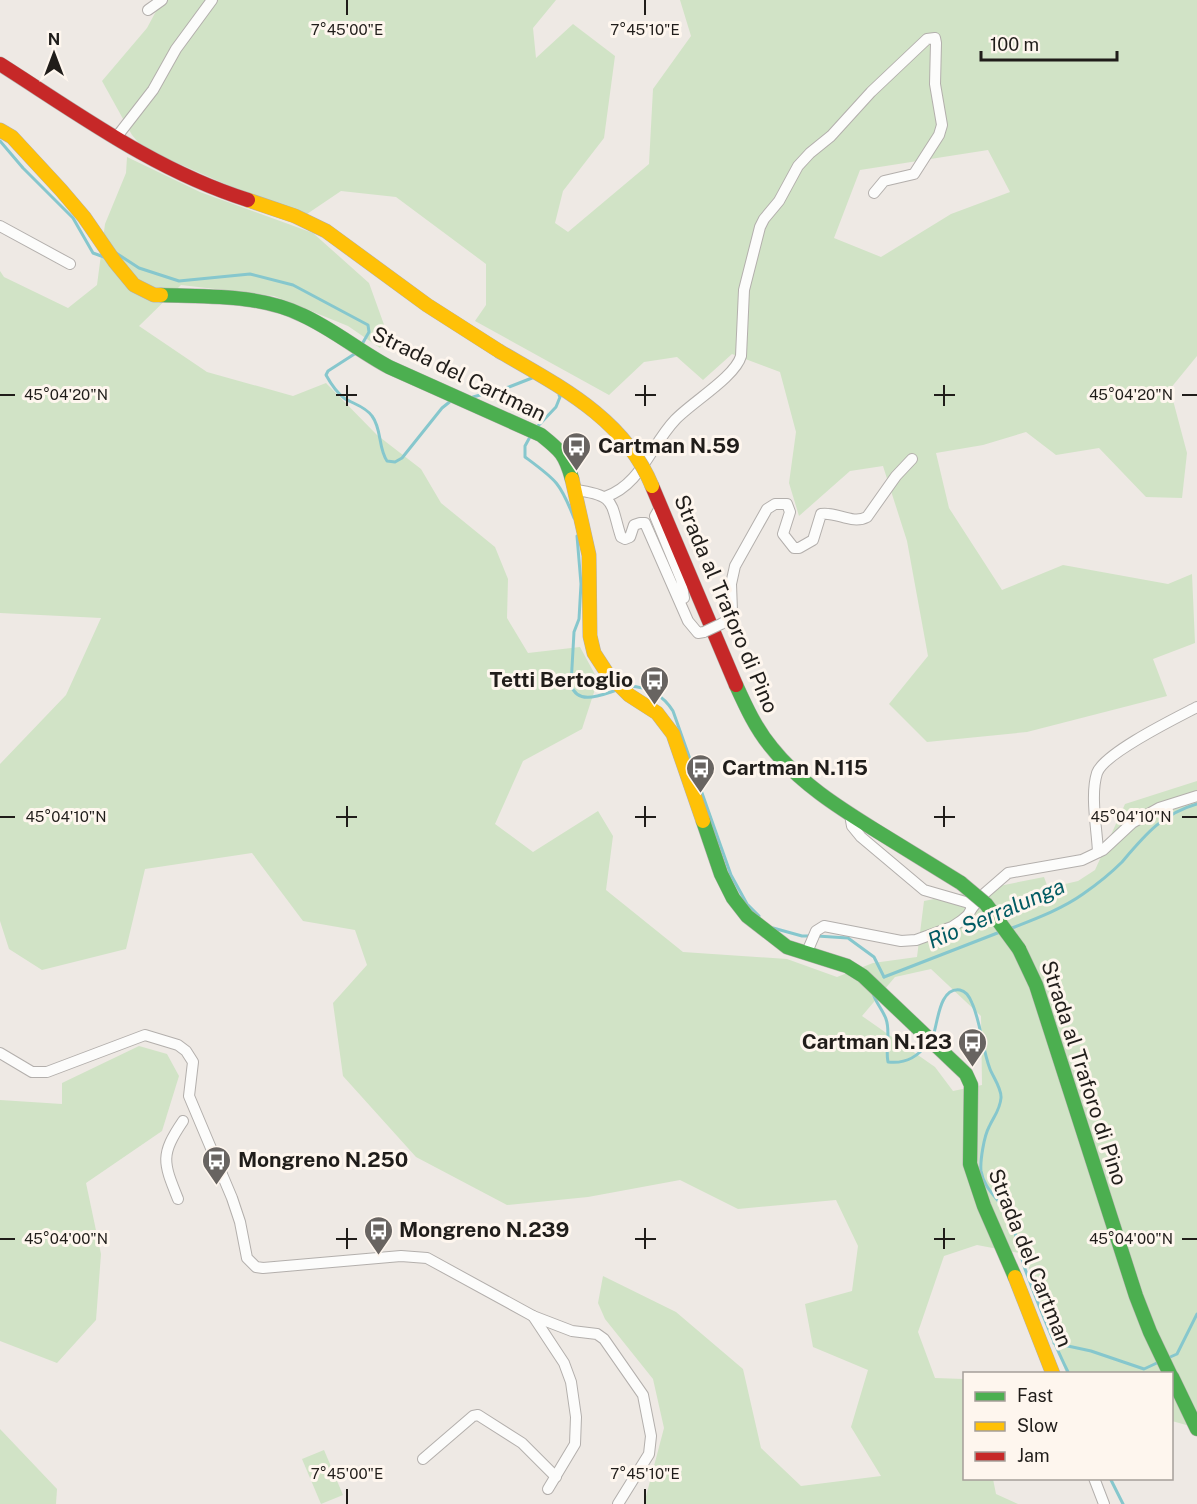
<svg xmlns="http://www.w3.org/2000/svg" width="1197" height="1504" font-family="'Public Sans',sans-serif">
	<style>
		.green { fill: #d1e3c6; fill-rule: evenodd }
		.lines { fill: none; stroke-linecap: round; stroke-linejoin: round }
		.stream { stroke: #86c7cd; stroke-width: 3 }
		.street-casing { stroke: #b3afac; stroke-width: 12 }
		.fast-casing { stroke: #b3afac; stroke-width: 15 }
		.slow-casing { stroke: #b3afac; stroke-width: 15 }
		.jam-casing { stroke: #b3afac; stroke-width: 15 }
		.street { stroke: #fcfcfb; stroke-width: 10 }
		.fast { stroke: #4caf50; stroke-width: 14 }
		.slow { stroke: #ffc107; stroke-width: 14 }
		.jam { stroke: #c62828; stroke-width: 14 }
		.street-bridge-casing { stroke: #b3afac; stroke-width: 12; stroke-linecap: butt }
		.fast-bridge-casing { stroke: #b3afac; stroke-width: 15; stroke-linecap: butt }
		.slow-bridge-casing { stroke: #b3afac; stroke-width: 15; stroke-linecap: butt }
		.street-bridge { stroke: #fcfcfb; stroke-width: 10 }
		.fast-bridge { stroke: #4caf50; stroke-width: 14 }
		.slow-bridge { stroke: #ffc107; stroke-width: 14 }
		.ticks { fill: none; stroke: #201d1a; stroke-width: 2 }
		.labels { text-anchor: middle; stroke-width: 6; stroke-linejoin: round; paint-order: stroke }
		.street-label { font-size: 21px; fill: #201d1a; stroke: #fef6ee }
		.poi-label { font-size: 21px; font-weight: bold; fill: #201d1a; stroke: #fef6ee; text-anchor: start }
		.water-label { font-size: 22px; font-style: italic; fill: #025b63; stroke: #fef6ee }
		.ticks-label { font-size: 15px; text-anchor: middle; fill: #201d1a; stroke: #fef6ee; stroke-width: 6; stroke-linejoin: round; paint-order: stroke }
	</style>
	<rect width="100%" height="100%" fill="#eee9e4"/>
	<g class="green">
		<path d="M162,0H556L533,28L536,58L573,24L615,56L604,138L563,191L555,223L568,232L649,164L653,89L691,36L680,0H1197V356L1170,389L1187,453L1182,498L1146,497L1099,448L1056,455L1026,432L983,445L936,453L949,508L1002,590L1063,565L1168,584L1192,574L1195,643L1153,659L1167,696L1027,732L927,742L889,704L928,656L907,541L883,466L850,471L799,516L789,483L796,432L780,372L732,354L703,380L677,357L644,362L609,395L475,321L486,305V264L396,197L341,191L307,214L248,194L143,148L132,135L102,81L147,28ZM988,150L1010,192L951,214L881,257L834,238L860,170Z"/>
		<path d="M127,157L200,192L313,233L369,283L387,333L380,348L348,326L274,296L181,285L139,326L207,372L293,396L326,383L377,435L421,469L441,503L495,547L508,579L507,618L528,653L580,647L598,680L582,729L523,761L495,824L533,852L598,811L613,836L606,890L683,952L787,959L837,977L873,963L917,957L924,901L1044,877L1048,888L1078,881L1095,870L1125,804L1197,781V1428L1172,1421V1374L1066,1373L1024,1254L977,1245L944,1256L918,1332L935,1378L964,1379V1478L993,1479L996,1494L1018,1504H644L664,1428L653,1379L605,1319L598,1303L603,1276L676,1312L743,1369L761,1448L801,1486L881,1476L851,1427L868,1370L813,1347L805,1304L852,1291L858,1246L836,1200L738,1209L680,1180L588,1197L507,1205L416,1157L343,1076L333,1003L367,965L355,930L303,921L252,853L145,869L126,949L42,970L9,949L0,921V764L66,695L101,618L0,613V271L4,277L68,308L97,285L105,224L126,173ZM931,969L981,1016L982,1085L953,1091L935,1067L862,1016L895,977Z"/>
		<path d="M139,1046L167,1054L179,1076L162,1131L86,1183L101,1254L96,1320L57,1363L0,1341V1100L62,1104V1083Z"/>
		<path d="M0,1429L57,1489L56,1504H0Z"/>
		<path d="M324,1450L343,1495L321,1504L302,1459Z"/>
	</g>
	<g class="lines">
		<g class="stream">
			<path d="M0,141L23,168L73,218L93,253L104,257"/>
			<path d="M116,253L139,268L179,281L250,274L293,285L368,325L369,332L361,346"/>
			<path d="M356,353L328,371L326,375C331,384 336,392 344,398C353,404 365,406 372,416C382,429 378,448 387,461L395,462L402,458L442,408L452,400"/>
			<path d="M473,397L509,387L532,378"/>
			<path d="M537,427L556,407L560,397L559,395"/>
			<path d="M531,435L525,446V457C556,480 560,482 574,518"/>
			<path d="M577,536L581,584L579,619L574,632L571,685C578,706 601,695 617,690"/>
			<path d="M629,686C648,687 663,695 673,711L731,875L747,904L759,916"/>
			<path d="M773,928L802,936H811"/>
			<path d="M1012,928C1035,919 1062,909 1083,894C1096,885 1111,873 1122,862C1145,835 1162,814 1197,804"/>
			<path d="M817,936L848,938L874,957L884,977"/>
			<path d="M884,977L1000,932"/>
			<path d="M873,993C875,1002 883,1010 886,1019C891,1033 885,1047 888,1062C905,1064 917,1058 927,1044"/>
			<path d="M933,1036C938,1023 939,987 960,990C966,991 970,998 972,1003C981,1023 982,1048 990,1069C993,1077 1002,1089 1001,1098C1000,1110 994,1116 989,1127C984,1136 980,1161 981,1171C984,1190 1001,1200 1009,1217C1017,1233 1019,1252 1025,1269C1038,1304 1052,1340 1069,1374"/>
			<path d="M1054,1343L1091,1351L1144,1369L1159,1362"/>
			<path d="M1168,1358L1177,1354L1197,1314"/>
			<path d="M1110,1478L1123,1504"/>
		</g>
		<defs>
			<g id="street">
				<path d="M148,10L162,0"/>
				<path d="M115,139L153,90L176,49L212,0"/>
				<path d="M0,226L70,264"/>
				<path d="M575,490C617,495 610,503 621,537L625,539L630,537L634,525L640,523H645L688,621L698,633L704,632"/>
				<path d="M605,497C641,485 651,445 675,420C692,402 735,377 741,356L744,290L760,227L764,219L779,201L798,166L810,153L831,136L871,92L927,39L935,38L936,43L935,84L942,125L939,135L914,174L884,181L874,193"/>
				<path d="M661,506L655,516L681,579L684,598"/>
				<path d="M721,624L729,619L732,612L731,584L735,566L767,509L775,504H787L790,512L783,534L794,548H799L813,540L821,514C836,511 852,525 867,517L896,476L912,459"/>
				<path d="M850,815L852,826L861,837L924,890L969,903L972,908"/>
				<path d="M1098,852C1097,829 1090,795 1097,773C1104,753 1176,718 1197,707"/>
				<path d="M807,952L816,931L824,926L901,941L916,940L952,927L961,921L968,915L972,908L985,893L1008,873L1082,860L1103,850L1132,823L1159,808L1197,796"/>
				<path d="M0,1053L32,1072H47L145,1035L178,1045L186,1051L193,1062L189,1096L232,1198L240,1222L247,1258L256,1267L263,1268L401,1256L427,1258L533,1316L572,1331L597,1334L604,1339L643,1395L651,1436L649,1454L618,1504"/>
				<path d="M178,1199C163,1162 160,1155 183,1121"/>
				<path d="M533,1316L564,1363L571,1382L576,1417L575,1444L548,1489"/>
				<path d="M423,1459L473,1416L478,1415L522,1443L556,1477"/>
				<path d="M1094,1478L1104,1504"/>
			</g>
			<g id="fast">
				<path d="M161,295C207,297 259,294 302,315C333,329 359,351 389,367L541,435C561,451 565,454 572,479"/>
				<path d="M736,685C746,707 756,729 772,748C800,783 838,807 875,830C904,848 932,865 961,883"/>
				<path d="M703,821L721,874L733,898L747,916L787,947L847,966L863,976L966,1074L971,1085L970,1164L984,1206L1015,1277"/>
				<path d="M1019,949L1036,985L1136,1296L1150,1332L1170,1374"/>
				<path d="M1172,1377L1197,1429"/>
			</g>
			<g id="slow">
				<path d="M0,130L12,137L61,190L84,217L115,262L134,285L154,295H161"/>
				<path d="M248,200L295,216L326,231L427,305L499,351"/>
				<path d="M572,479L589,555L590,636L594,653L607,673L629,695L657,713L673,734L703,821"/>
				<path d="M1015,1277L1053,1374"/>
			</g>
			<g id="jam">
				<path d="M0,64C80,115 156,171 248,200"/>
				<path d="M652,486L736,685"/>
			</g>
		</defs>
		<use href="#street" class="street-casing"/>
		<use href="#fast" class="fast-casing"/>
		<use href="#slow" class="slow-casing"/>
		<use href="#jam" class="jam-casing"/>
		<use href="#street" class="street"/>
		<use href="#fast" class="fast"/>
		<use href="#slow" class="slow"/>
		<use href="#jam" class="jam"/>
		<defs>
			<path id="street-bridge" d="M704,632L721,624"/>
			<path id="fast-bridge" d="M961,883L986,904L1019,949"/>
			<path id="slow-bridge" d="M499,351C559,386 624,418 652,486"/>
		</defs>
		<use href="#street-bridge" class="street-bridge-casing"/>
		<use href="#fast-bridge" class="fast-bridge-casing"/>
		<use href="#slow-bridge" class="slow-bridge-casing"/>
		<use href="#street-bridge" class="street-bridge"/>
		<use href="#fast-bridge" class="fast-bridge"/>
		<use href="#slow-bridge" class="slow-bridge"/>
	</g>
	<path class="ticks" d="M347,0V15M645,0V15M347,385V406M645,385V406M944,385V406M0,395H15M336,395H357M635,395H656M934,395H955M1182,395H1197M347,806V827M645,806V827M944,806V827M0,817H15M336,817H357M635,817H656M934,817H955M1182,817H1197M347,1228V1249M645,1228V1249M944,1228V1249M0,1239H15M336,1239H357M635,1239H656M934,1239H955M1182,1239H1197M347,1489V1504M645,1489V1504"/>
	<defs>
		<symbol id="bus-pin" viewBox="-11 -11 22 30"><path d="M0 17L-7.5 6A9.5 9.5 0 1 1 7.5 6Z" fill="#686461" stroke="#fef6ee"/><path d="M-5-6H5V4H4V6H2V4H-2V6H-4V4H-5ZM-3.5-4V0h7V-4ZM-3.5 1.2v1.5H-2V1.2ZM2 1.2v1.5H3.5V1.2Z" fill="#fff"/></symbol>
	</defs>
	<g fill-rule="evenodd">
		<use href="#bus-pin" x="560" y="430" width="33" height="45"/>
		<use href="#bus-pin" x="638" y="664" width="33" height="45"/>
		<use href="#bus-pin" x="684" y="752" width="33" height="45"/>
		<use href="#bus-pin" x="956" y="1026" width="33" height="45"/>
		<use href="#bus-pin" x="200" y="1144" width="33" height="45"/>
		<use href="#bus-pin" x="362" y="1214" width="33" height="45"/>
	</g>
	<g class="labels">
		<g class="street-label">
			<text transform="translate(459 374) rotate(26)" y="7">Strada del Cartman</text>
			<text transform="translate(726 604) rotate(67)" y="7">Strada al Traforo di Pino</text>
			<text transform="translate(1084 1073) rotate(72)" y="7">Strada al Traforo di Pino</text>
			<text transform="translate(1030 1258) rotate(68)" y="7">Strada del Cartman</text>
		</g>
		<g class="poi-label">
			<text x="598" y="453">Cartman N.59</text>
			<text x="633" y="687" text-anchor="end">Tetti Bertoglio</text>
			<text x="722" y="775">Cartman N.115</text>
			<text x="952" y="1049" text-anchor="end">Cartman N.123</text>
			<text x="238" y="1167">Mongreno N.250</text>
			<text x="399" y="1237">Mongreno N.239</text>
		</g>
		<g class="water-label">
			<text transform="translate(996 913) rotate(-23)" y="8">Rio Serralunga</text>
		</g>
	</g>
	<g class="ticks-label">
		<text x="347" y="35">7°45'00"E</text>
		<text x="645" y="35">7°45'10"E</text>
		<text x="66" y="400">45°04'20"N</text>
		<text x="1131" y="400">45°04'20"N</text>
		<text x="66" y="822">45°04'10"N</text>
		<text x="1131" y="822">45°04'10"N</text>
		<text x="66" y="1244">45°04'00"N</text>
		<text x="1131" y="1244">45°04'00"N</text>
		<text x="347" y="1479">7°45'00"E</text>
		<text x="645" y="1479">7°45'10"E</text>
	</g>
	<rect x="963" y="1372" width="210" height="108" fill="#fef6ee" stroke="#a59f99" stroke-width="1.5"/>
	<rect x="975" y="1392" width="30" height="9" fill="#4caf50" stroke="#a59f99" stroke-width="1.5"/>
	<text x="1017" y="1402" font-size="18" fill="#201d1a">Fast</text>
	<rect x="975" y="1422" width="30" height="9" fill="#ffc107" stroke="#a59f99" stroke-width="1.5"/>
	<text x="1017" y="1432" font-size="18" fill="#201d1a">Slow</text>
	<rect x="975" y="1452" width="30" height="9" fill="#c62828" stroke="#a59f99" stroke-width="1.5"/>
	<text x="1017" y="1462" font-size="18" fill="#201d1a">Jam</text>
	<g transform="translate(54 54)" stroke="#fef6ee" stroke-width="4.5" paint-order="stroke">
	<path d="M0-4.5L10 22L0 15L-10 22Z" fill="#201d1a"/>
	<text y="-9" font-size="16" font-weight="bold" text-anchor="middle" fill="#201d1a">N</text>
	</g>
	<path d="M981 51v9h136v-9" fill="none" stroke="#201d1a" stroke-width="3"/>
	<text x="990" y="51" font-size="18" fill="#201d1a" stroke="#fef6ee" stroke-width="4.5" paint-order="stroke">100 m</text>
</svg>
